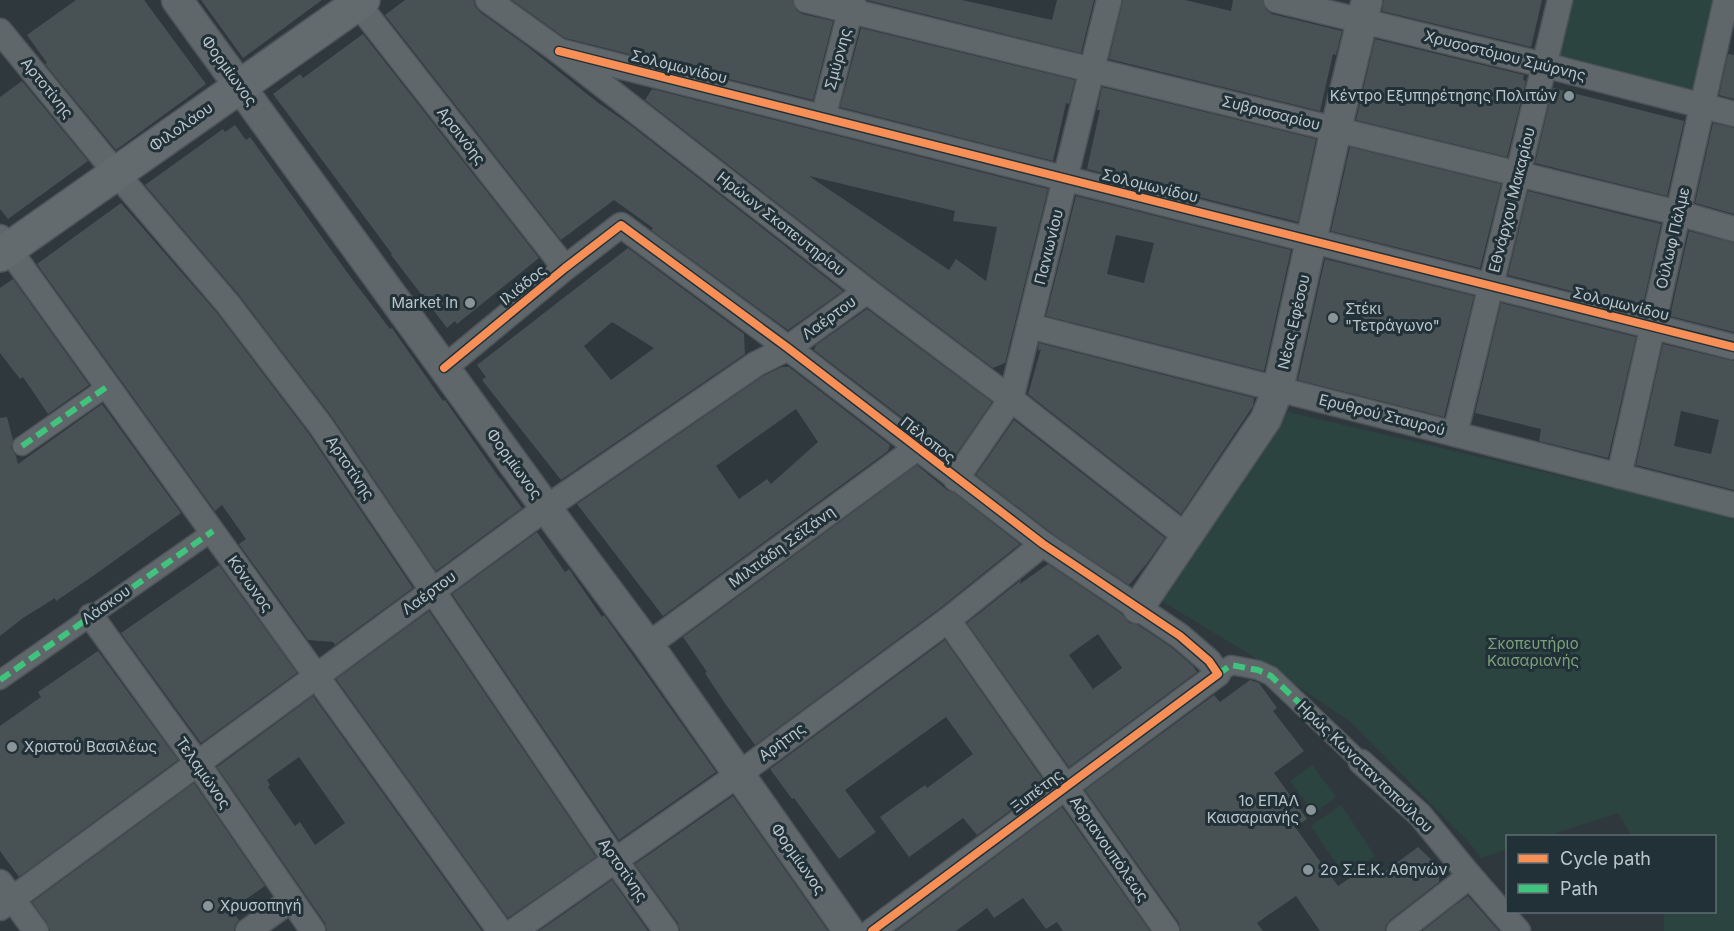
<svg xmlns="http://www.w3.org/2000/svg" width="1734" height="931" font-family="Inter,sans-serif">
	<style>
		.green { fill: #2c4440 }
		.building { fill: #485154; fill-rule: evenodd }
		.lines { fill: none; stroke-linecap: round; stroke-linejoin: round }
		.pedestrian-casing { stroke: #4d5458; stroke-width: 21 }
		.minor-casing { stroke: #4d5458; stroke-width: 27 }
		.tertiary-casing { stroke: #4d5458; stroke-width: 33 }
		.secondary-casing { stroke: #4d5458; stroke-width: 36 }
		.pedestrian { stroke: #60676a; stroke-width: 18 }
		.minor { stroke: #60676a; stroke-width: 24 }
		.tertiary { stroke: #60676a; stroke-width: 30 }
		.secondary { stroke: #636b6f; stroke-width: 33 }
		.quiet { stroke: #40c37c; stroke-width: 6; stroke-dasharray: 12 6; stroke-linecap: butt }
		.cycleway-casing { stroke: #223138; stroke-width: 11 }
		.cycleway { stroke: #f78f57; stroke-width: 8 }
		.poi-dot { fill: #8a959a; stroke: #223138; stroke-width: 2 }
		.labels { text-anchor: middle; stroke-width: 6; stroke-linejoin: round; paint-order: stroke }
		.street-label { font-size: 15px; fill: #bbc6cc; stroke: #223138 }
		.poi-label { font-size: 15px; fill: #bbc6cc; stroke: #223138; text-anchor: start }
		.park-label { font-size: 15px; fill: #7ca17a; stroke: #223138 }
	</style>
	<rect width="100%" height="100%" fill="#2f393d"/>
	<g class="green">
		<path d="M1569,0H1720L1697,92L1555,58Z"/>
		<path d="M1288,412L1734,517V931H1664V912H1714V836H1632L1618,813L1546,836H1508L1507,849L1481,858L1473,847L1351,722L1259,660L1157,598Z"/>
		<path d="M1312,765L1336,797L1314,813L1290,781Z"/>
		<path d="M1341,805L1375,856L1345,876L1311,826Z"/>
	</g>
	<g class="building">
		<path d="M76,0H144L206,84L116,150L45,64L47,63L27,35Z"/>
		<path d="M201,0H322L243,58Z"/>
		<path d="M405,0H474L475,6L480,12L527,46L597,102L629,124L843,291L788,330L651,230L653,228L614,200L561,240L385,15Z"/>
		<path d="M512,0H792L796,10L802,14L833,21L813,100L565,38Z"/>
		<path d="M867,0H962L1052,20L1057,0H1094L1081,53Z"/>
		<path d="M1123,0H1185L1231,11L1233,0H1262L1266,10L1272,14L1342,31L1336,55L1333,54L1320,111L1109,59Z"/>
		<path d="M1384,0H1542L1531,47L1382,11Z"/>
		<path d="M861,28L1075,80L1069,104L1066,103L1053,161L840,107Z"/>
		<path d="M363,34L539,258L457,324L455,321L447,328L391,255L392,254L273,94L300,74L303,78Z"/>
		<path d="M1375,39L1524,75L1523,80L1526,81L1507,157L1356,120Z"/>
		<path d="M1728,54L1734,55V99L1719,95Z"/>
		<path d="M22,81L88,161L8,219L0,209V97Z"/>
		<path d="M1102,87L1316,139L1298,222L1087,169L1100,110H1097Z"/>
		<path d="M1553,88L1684,121L1667,196L1535,163Z"/>
		<path d="M652,89L1048,189L1005,363L993,368L876,280L645,100ZM809,176L955,211L953,221L997,227L986,281L956,259L949,270Z"/>
		<path d="M1713,123L1734,128V214L1695,203Z"/>
		<path d="M235,125L246,140L250,137L349,275L390,329L392,328L443,401L445,400L500,479H501L522,508L436,571L332,417L239,295L145,185L223,129L225,132Z"/>
		<path d="M1350,147L1501,184L1480,268L1331,231Z"/>
		<path d="M1528,191L1661,224L1642,309L1508,275Z"/>
		<path d="M1076,196L1291,250L1264,371L1046,316ZM1116,235L1154,243L1144,283L1107,274Z"/>
		<path d="M121,203L217,313L309,434L413,588L335,645L333,642L308,640L239,544L246,539L222,505L215,511L37,264Z"/>
		<path d="M1689,231L1734,243V332L1670,316Z"/>
		<path d="M628,248L744,334L745,354L561,480L482,380L486,377L477,365ZM612,322L654,348L611,380L584,346Z"/>
		<path d="M1325,259L1474,296L1444,417L1298,380Z"/>
		<path d="M13,279L89,385L48,414L23,377L20,379L0,353V288Z"/>
		<path d="M1501,303L1636,337L1608,458L1539,441L1541,429L1475,413Z"/>
		<path d="M867,309L992,402L954,457L814,350L816,345Z"/>
		<path d="M1039,343L1254,398L1253,406L1181,514L1028,394L1041,349L1038,351Z"/>
		<path d="M1663,344L1734,361V490L1636,465ZM1681,411L1719,420L1711,454L1674,446Z"/>
		<path d="M782,367H789L890,445L888,451L663,616L577,504L763,376ZM796,409L818,442L771,484L767,479L739,499L716,466Z"/>
		<path d="M102,404L181,513L93,576L56,601L55,598L23,618L0,636V418L7,417L13,440L11,448L16,456L18,464Z"/>
		<path d="M1014,420L1165,538L1148,562L1129,585L1057,537L976,475Z"/>
		<path d="M917,465L947,490L953,492L1020,544L939,609L755,745L724,702L705,673L707,672L683,637Z"/>
		<path d="M537,532L565,572L569,569L602,617L604,615L716,772L619,840L452,594Z"/>
		<path d="M1048,564L1122,614L1129,623L1138,625L1171,647L1193,666L1197,672L1069,767L967,623L1021,580L1020,584ZM1098,634L1122,668L1093,689L1069,655Z"/>
		<path d="M219,565L297,673L201,743L121,633Z"/>
		<path d="M429,611L596,857L508,918L336,679Z"/>
		<path d="M945,640L1046,784L977,835L963,818L909,857L880,817L925,785L927,788L973,754L946,717L845,790L876,832L839,859L794,798L792,799L770,769Z"/>
		<path d="M98,651L178,760L19,877L0,851V726L41,697L38,692Z"/>
		<path d="M1250,680L1259,683L1277,708L1273,711L1304,751L1274,773L1307,819L1295,827L1338,886L1371,864L1379,876L1418,847L1439,867V882L1390,920L1386,925L1385,931H1320L1296,896L1257,923L1263,931H1181L1179,923L1085,790L1214,695L1220,702Z"/>
		<path d="M313,696L482,931H327L325,923L217,767ZM299,757L345,823L315,845L300,822L295,826L268,787L270,785L267,780Z"/>
		<path d="M194,783L265,886L236,906L238,908L232,911L239,920L235,925L234,931H50L47,923L32,902Z"/>
		<path d="M733,796L828,931H680L678,923L635,864Z"/>
		<path d="M1062,807L1150,931H1063L1057,922L1046,929L1023,898L994,918L987,908L956,931H896Z"/>
		<path d="M612,880L648,931H539Z"/>
		<path d="M1468,896L1499,931H1422L1454,906Z"/>
	</g>
	<g class="lines">
		<defs>
			<g id="pedestrian">
				<path d="M22,446L108,386"/>
				<path d="M1218,674L1231,665L1258,670L1271,676L1361,762"/>
				<path d="M0,680L213,531"/>
			</g>
			<g id="minor">
				<path d="M488,0L559,51L867,291L1011,399L1187,537"/>
				<path d="M806,0L1678,213L1734,229"/>
				<path d="M1276,0L1544,65L1734,114"/>
				<path d="M358,4L565,268"/>
				<path d="M0,31L116,173L228,304L321,426L615,860L666,931"/>
				<path d="M559,51L1734,347"/>
				<path d="M823,118L853,0"/>
				<path d="M0,237L500,931"/>
				<path d="M1029,326L1734,505"/>
				<path d="M444,368L565,268L621,225L788,348L1043,544L1180,636L1209,661L1218,674L872,931"/>
				<path d="M1455,434L1560,0"/>
				<path d="M1619,476L1726,0"/>
				<path d="M956,479L1011,399L1109,0"/>
				<path d="M91,616L198,764L313,931"/>
				<path d="M948,620L1167,931"/>
				<path d="M648,645L917,448"/>
				<path d="M1361,762L1420,815L1470,876L1518,931"/>
				<path d="M0,882L36,931"/>
				<path d="M0,908L546,508L756,364L788,348L867,291"/>
				<path d="M248,931L291,900"/>
				<path d="M514,931L739,774L948,620L1043,544"/>
				<path d="M1399,931L1470,876"/>
			</g>
			<g id="tertiary">
				<path d="M177,0L546,508L648,645L849,931"/>
				<path d="M1138,608L1266,419L1278,389L1336,129L1367,0"/>
			</g>
			<path id="secondary" d="M0,255L363,0"/>
		</defs>
		<use href="#pedestrian" class="pedestrian-casing"/>
		<use href="#minor" class="minor-casing"/>
		<use href="#tertiary" class="tertiary-casing"/>
		<use href="#secondary" class="secondary-casing"/>
		<use href="#pedestrian" class="pedestrian"/>
		<use href="#minor" class="minor"/>
		<use href="#tertiary" class="tertiary"/>
		<use href="#secondary" class="secondary"/>
		<g class="quiet">
			<path d="M22,446L108,386"/>
			<path d="M1218,674L1231,665L1258,670L1271,676L1361,762"/>
			<path d="M0,680L213,531"/>
		</g>
		<defs>
			<g id="cycleway">
				<path d="M559,51L1734,347"/>
				<path d="M444,368L565,268L621,225L788,348L1043,544L1180,636L1209,661L1218,674L872,931"/>
			</g>
		</defs>
		<use href="#cycleway" class="cycleway-casing"/>
		<use href="#cycleway" class="cycleway"/>
	</g>
	<g class="poi-dot">
		<circle cx="1569" cy="96" r="6"/>
		<circle cx="470" cy="303" r="6"/>
		<circle cx="1333" cy="318" r="6"/>
		<circle cx="12" cy="747" r="6"/>
		<circle cx="1311" cy="810" r="6"/>
		<circle cx="1308" cy="870" r="6"/>
		<circle cx="208" cy="906" r="6"/>
	</g>
	<g class="labels">
		<g class="street-label">
			<text transform="translate(1505 56) rotate(14)" y="5">Χρυσοστόμου Σμύρνης</text>
			<text transform="translate(838 59) rotate(-75)" y="5">Σμύρνης</text>
			<text transform="translate(679 67) rotate(14)" y="5">Σολομωνίδου</text>
			<text transform="translate(229 71) rotate(54)" y="5">Φορμίωνος</text>
			<text transform="translate(47 88) rotate(51)" y="5">Αρτοτίνης</text>
			<text transform="translate(1271 113) rotate(14)" y="5">Συβρισσαρίου</text>
			<text transform="translate(181 127) rotate(-35)" y="5">Φιλολάου</text>
			<text transform="translate(461 136) rotate(52)" y="5">Αρσινόης</text>
			<text transform="translate(1150 186) rotate(14)" y="5">Σολομωνίδου</text>
			<text transform="translate(1512 200) rotate(-76)" y="5">Εθνάρχου Μακαρίου</text>
			<text transform="translate(781 224) rotate(38)" y="5">Ηρώων Σκοπευτηρίου</text>
			<text transform="translate(1673 238) rotate(-77)" y="5">Ούλωφ Πάλμε</text>
			<text transform="translate(1049 247) rotate(-76)" y="5">Πανιωνίου</text>
			<text transform="translate(523 285) rotate(-39)" y="5">Ιλιάδος</text>
			<text transform="translate(1621 304) rotate(14)" y="5">Σολομωνίδου</text>
			<text transform="translate(829 318) rotate(-36)" y="5">Λαέρτου</text>
			<text transform="translate(1294 322) rotate(-77)" y="5">Νέας Εφέσου</text>
			<text transform="translate(1382 415) rotate(14)" y="5">Ερυθρού Σταυρού</text>
			<text transform="translate(928 440) rotate(38)" y="5">Πέλοπος</text>
			<text transform="translate(514 464) rotate(54)" y="5">Φορμίωνος</text>
			<text transform="translate(350 468) rotate(56)" y="5">Αρτοτίνης</text>
			<text transform="translate(782 547) rotate(-36)" y="5">Μιλτιάδη Σεϊζάνη</text>
			<text transform="translate(250 584) rotate(54)" y="5">Κόνωνος</text>
			<text transform="translate(429 593) rotate(-36)" y="5">Λαέρτου</text>
			<text transform="translate(106 605) rotate(-35)" y="5">Λάσκου</text>
			<text transform="translate(782 742) rotate(-36)" y="5">Αρήτης</text>
			<text transform="translate(1365 767) rotate(44)" y="5">Ηρώς Κωνσταντοπούλου</text>
			<text transform="translate(203 773) rotate(55)" y="5">Τελαμώνος</text>
			<text transform="translate(1037 791) rotate(-37)" y="5">Ξυπέτης</text>
			<text transform="translate(1109 849) rotate(55)" y="5">Αδριανουπόλεως</text>
			<text transform="translate(798 859) rotate(55)" y="5">Φορμίωνος</text>
			<text transform="translate(623 870) rotate(55)" y="5">Αρτοτίνης</text>
		</g>
		<g class="poi-label">
			<text x="1557" y="101" text-anchor="end">Κέντρο Εξυπηρέτησης Πολιτών</text>
			<text x="458" y="308" text-anchor="end">Market In</text>
			<text x="1345" y="314">Στέκι<tspan x="1345" dy="17">"Τετράγωνο"</tspan></text>
			<text x="24" y="752">Χριστού Βασιλέως</text>
			<text x="1299" y="806" text-anchor="end">1ο ΕΠΑΛ<tspan x="1299" dy="17">Καισαριανής</tspan></text>
			<text x="1320" y="875">2ο Σ.Ε.Κ. Αθηνών</text>
			<text x="220" y="911">Χρυσοπηγή</text>
		</g>
		<g class="park-label">
			<text x="1533" y="649">Σκοπευτήριο<tspan x="1533" dy="17">Καισαριανής</tspan></text>
		</g>
	</g>
	<rect x="1506" y="835" width="210" height="78" fill="#223138" stroke="#5f6d73" stroke-width="1.5"/>
	<rect x="1518" y="854" width="30" height="9" fill="#f78f57" stroke="#5f6d73" stroke-width="1.5"/>
	<text x="1560" y="865" font-size="18" fill="#bbc6cc">Cycle path</text>
	<rect x="1518" y="884" width="30" height="9" fill="#40c37c" stroke="#5f6d73" stroke-width="1.5"/>
	<text x="1560" y="895" font-size="18" fill="#bbc6cc">Path</text>
</svg>
